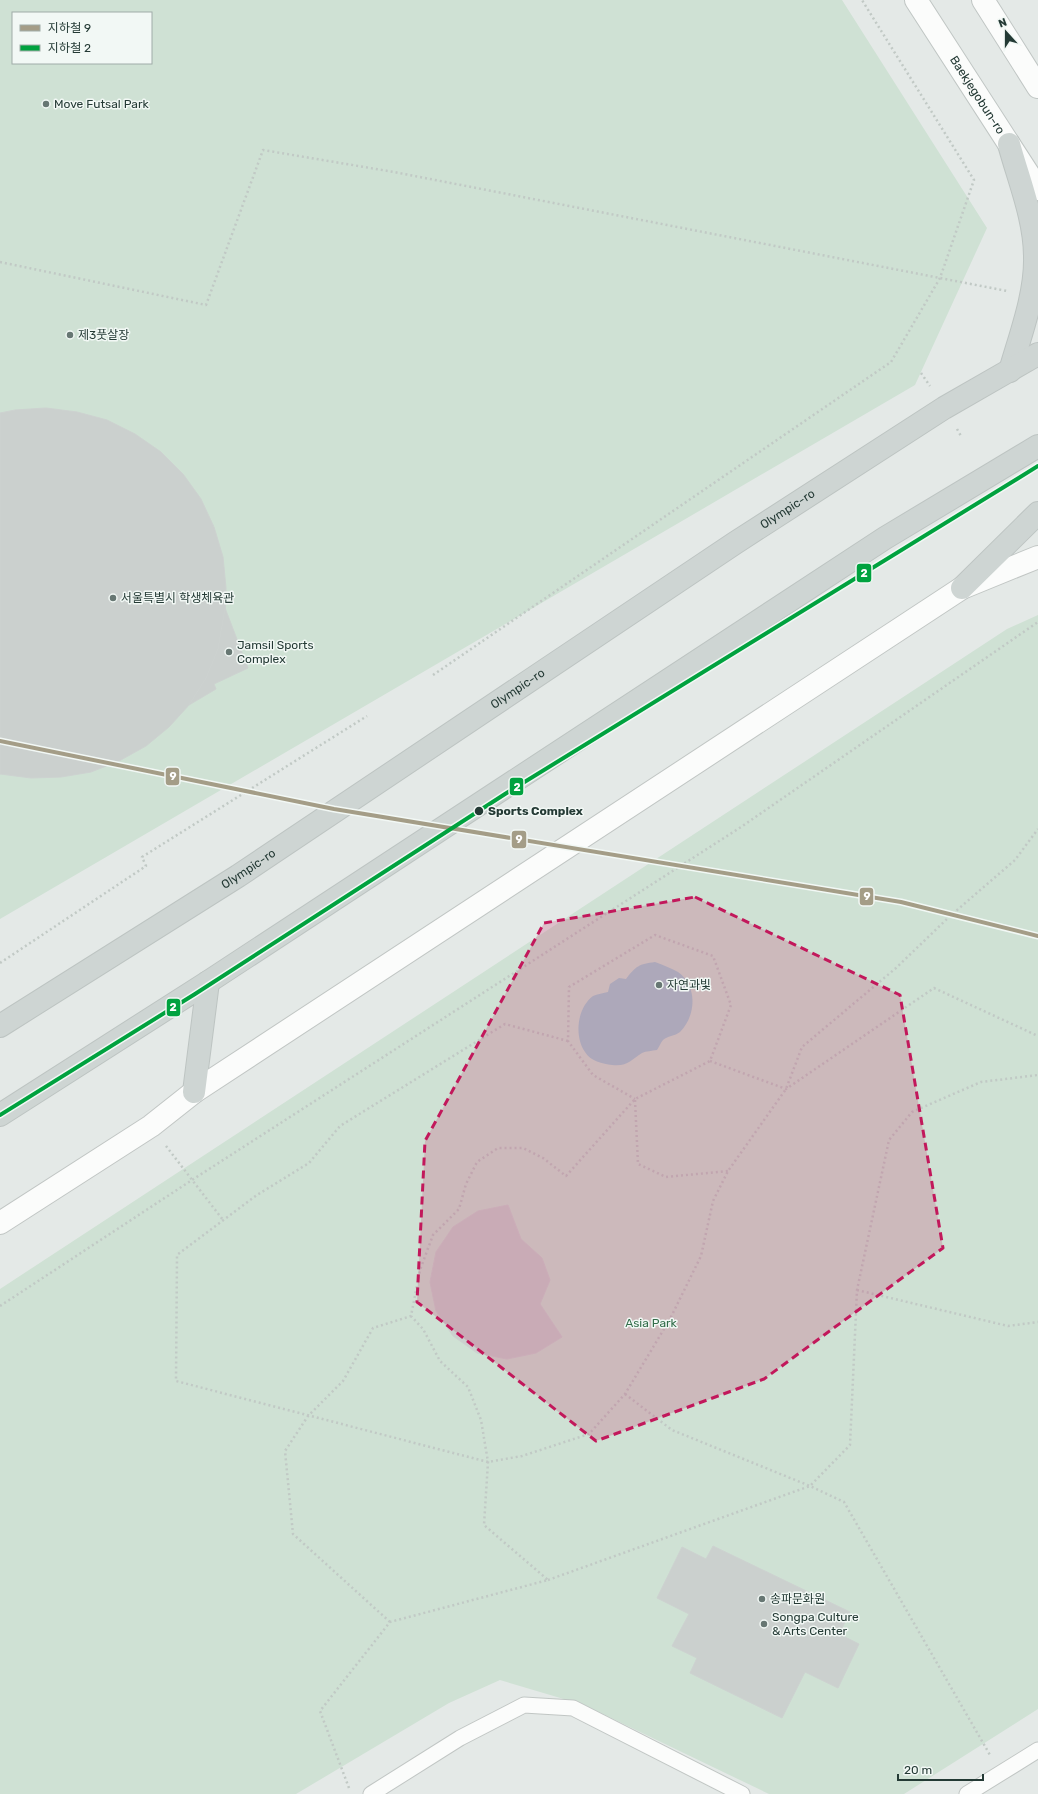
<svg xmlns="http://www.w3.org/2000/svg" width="1038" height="1794" font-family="Rubik,'Noto Sans KR',sans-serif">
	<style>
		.park { fill: #cfe1d4; fill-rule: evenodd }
		.water { fill: #a8ccd3 }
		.building { fill: #cbd0ce; stroke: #cdd2d0 }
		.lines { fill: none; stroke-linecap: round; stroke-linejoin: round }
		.service-casing { stroke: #c1c6c4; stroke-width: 17 }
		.tertiary-casing { stroke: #c1c6c4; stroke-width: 24 }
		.secondary-casing { stroke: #c0c6c4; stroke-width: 24 }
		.primary-casing { stroke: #bdc4c2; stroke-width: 24 }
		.path { stroke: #c1c9c5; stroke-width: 2.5; stroke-dasharray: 2 3; stroke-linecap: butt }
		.service { stroke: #fbfcfb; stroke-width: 15 }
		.tertiary { stroke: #fbfcfb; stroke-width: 22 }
		.secondary { stroke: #fbfcfb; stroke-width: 22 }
		.primary { stroke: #ced5d3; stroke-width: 22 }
		.metro-1-casing { stroke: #f2f8f5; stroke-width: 7 }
		.metro-2-casing { stroke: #f2f8f5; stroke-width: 7 }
		.metro-1 { stroke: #a49d87; stroke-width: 4 }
		.metro-2 { stroke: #00a23f; stroke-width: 4 }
		.marked { fill: #c2185b; fill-opacity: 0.2; stroke: #c2185b; stroke-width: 3; stroke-dasharray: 8 5; stroke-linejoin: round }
		.poi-dot { fill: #677773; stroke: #f2f8f5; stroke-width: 1.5 }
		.stop-dot { fill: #243a35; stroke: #f2f8f5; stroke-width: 1.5 }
		.labels { text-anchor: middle; stroke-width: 3; stroke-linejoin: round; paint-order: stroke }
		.street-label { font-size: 12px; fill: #243a35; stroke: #f2f8f5 }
		.poi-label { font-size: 12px; fill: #243a35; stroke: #f2f8f5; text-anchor: start }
		.stop-label { font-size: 12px; font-weight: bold; fill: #243a35; stroke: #f2f8f5; text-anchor: start }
		.park-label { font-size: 12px; fill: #326d4a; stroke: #f2f8f5 }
		.line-badge { stroke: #f2f8f5; stroke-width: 1.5 }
		.badge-label { font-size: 11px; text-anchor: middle; font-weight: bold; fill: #fff }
	</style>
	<rect width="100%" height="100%" fill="#e4e9e7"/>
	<g class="park">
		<path d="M0,0H842L987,228L915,385L0,919ZM13,13H151V63H13Z"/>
		<path d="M1038,615V1709L904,1794H769L584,1705L500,1680L449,1703L296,1794H0V1289L1007,629Z"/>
	</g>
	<path class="water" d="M655,962C663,965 671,968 678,972C698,986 696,1016 680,1032C675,1036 667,1036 663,1040C661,1042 659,1047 657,1050C652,1051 646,1051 642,1053C631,1060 627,1067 612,1065C603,1064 590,1061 585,1052C574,1036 577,1008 593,996C597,994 604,993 608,992L610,984L619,978L626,979C636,966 639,964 655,962Z"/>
	<g class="building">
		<path d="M46,408L77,412L107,420L135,434L161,452L183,474L201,499L214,527L223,557L226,588L225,619L218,649L206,678L189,705L169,727L146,746L119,761L91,772L61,777L31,778L0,774V413L15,410Z"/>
		<path d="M225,608L248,668L214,684L216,689L189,705L206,678L218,649Z"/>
		<path d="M508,1205L521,1239L542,1258L550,1280L540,1304L562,1337L536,1353L507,1359L477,1353L453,1336L436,1311L430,1282L436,1252L453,1227L478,1211Z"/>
		<path d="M713,1546L850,1612L839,1634L859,1644L838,1688L805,1672L782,1718L690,1673L697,1658L672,1646L689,1614L657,1598L682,1547L706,1559Z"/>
	</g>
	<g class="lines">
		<defs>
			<g id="service">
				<path d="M371,1794L460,1738L524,1705L573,1708L742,1794"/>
				<path d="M967,1794L1038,1750"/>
			</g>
			<path id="tertiary" d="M0,1223L151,1126L194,1092L962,588L1038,557"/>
			<g id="secondary">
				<path id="s1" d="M916,0L1038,189"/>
				<path d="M983,0L1038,87"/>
			</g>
			<g id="primary">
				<path d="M1009,144C1019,181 1035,219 1035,257C1036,294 1020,336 1010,371"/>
				<path d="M962,588L1038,513"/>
				<path id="s2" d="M0,1026L238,876L735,543L944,408L1038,354"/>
				<path d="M194,1092L208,982"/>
				<path d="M0,1115L208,982L885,538L1038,446"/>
			</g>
		</defs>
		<use href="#service" class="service-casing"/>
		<use href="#tertiary" class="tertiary-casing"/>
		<use href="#secondary" class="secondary-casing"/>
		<use href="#primary" class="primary-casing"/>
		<g class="path">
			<path d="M0,262L206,305L263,150L394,172L1007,291"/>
			<path d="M921,373L930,386"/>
			<path d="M957,429L961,436"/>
			<path d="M433,675L891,362L940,278L974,180L862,0"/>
			<path d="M0,963L146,866L142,857L367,716"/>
			<path d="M568,1041L505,1024L340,1126L309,1163L257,1195L177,1255L176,1381L488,1462L522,1456L589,1434L625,1394L670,1319L701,1256L713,1201L728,1171L786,1089L802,1047L896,968L949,917L1015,860L1038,829"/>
			<path d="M710,1061L786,1089L934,988L1038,1036"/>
			<path d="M635,1100L638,1164L666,1177L728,1171"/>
			<path d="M166,1146L223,1220"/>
			<path d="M857,1290L1008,1326L1038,1322"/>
			<path d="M0,1306L192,1180L741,827L1038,622"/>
			<path d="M625,1394L672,1430L810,1486L844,1502L990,1755"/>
			<path d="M548,1580L810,1486L850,1445L857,1290L889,1140L912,1112L981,1082L1038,1075"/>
			<path d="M390,1622L293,1534L285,1451L308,1416L343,1381L373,1328L411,1316"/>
			<path d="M349,1788L320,1711L390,1622L548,1580L484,1525L488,1462L481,1420L468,1387L440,1361L423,1329L411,1316L420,1270L433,1235L459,1209L466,1184L477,1162L498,1148H523L543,1158L566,1176L635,1099L710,1061L731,1005L713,956L655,935L569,987L568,1041L593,1075L635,1099"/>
		</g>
		<use href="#service" class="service"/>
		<use href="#tertiary" class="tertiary"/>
		<use href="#secondary" class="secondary"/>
		<use href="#primary" class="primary"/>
		<defs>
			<path id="metro-1" d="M0,741L334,809L901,902L1038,936"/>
			<path id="metro-2" d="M0,1115L195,994L505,794L1038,466"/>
		</defs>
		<use href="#metro-1" class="metro-1-casing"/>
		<use href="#metro-2" class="metro-2-casing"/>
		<use href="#metro-1" class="metro-1"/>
		<use href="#metro-2" class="metro-2"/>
	</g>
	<path class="marked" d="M695,897L900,995L943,1248L764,1379L596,1441L417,1302L425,1141L544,923Z"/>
	<g class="poi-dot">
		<circle cx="46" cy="104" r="4"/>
		<circle cx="70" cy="335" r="4"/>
		<circle cx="113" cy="598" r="4"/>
		<circle cx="229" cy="652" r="4"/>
		<circle cx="659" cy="985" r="4"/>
		<circle cx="762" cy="1599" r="4"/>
		<circle cx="764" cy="1624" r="4"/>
	</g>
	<circle class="stop-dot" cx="479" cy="811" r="5"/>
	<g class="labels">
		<g class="street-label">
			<text dy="4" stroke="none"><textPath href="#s1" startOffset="113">Baekjegobun-ro</textPath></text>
			<text dy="4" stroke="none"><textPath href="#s2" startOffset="942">Olympic-ro</textPath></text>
			<text dy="4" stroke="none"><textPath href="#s2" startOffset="618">Olympic-ro</textPath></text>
			<text dy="4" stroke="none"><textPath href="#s2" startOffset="294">Olympic-ro</textPath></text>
		</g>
		<g class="poi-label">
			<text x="54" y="108">Move Futsal Park</text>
			<text x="78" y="339">제3풋살장</text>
			<text x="121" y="602">서울특별시 학생체육관</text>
			<text x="237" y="649">Jamsil Sports<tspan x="237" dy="14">Complex</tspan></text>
			<text x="667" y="989">자연과빛</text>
			<text x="770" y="1603">송파문화원</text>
			<text x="772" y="1621">Songpa Culture<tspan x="772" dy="14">&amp; Arts Center</tspan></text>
		</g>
		<g class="stop-label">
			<text x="488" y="815">Sports Complex</text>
		</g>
		<g class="park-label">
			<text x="651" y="1327">Asia Park</text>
		</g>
	</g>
	<g class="line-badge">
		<rect x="856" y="563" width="16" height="20" rx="4" fill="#00a23f"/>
		<rect x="165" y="767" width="15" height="19" rx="4" fill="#a49d87"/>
		<rect x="509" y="777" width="15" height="19" rx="4" fill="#00a23f"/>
		<rect x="511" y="830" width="16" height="19" rx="4" fill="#a49d87"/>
		<rect x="859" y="887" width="15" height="19" rx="4" fill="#a49d87"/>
		<rect x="166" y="998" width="15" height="19" rx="4" fill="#00a23f"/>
	</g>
	<g class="badge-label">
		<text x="864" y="577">2</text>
		<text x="173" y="780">9</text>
		<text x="517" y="791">2</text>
		<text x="519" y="843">9</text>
		<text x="867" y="900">9</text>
		<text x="173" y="1011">2</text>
	</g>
	<rect x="12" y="12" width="140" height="52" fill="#f2f8f5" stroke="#a0aca8"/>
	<rect x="20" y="25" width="20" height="6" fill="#a49d87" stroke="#a0aca8"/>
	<text x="48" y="32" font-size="12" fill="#243a35">지하철 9</text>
	<rect x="20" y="45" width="20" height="6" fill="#00a23f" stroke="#a0aca8"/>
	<text x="48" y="52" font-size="12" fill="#243a35">지하철 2</text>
	<g transform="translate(1006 32) rotate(339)" stroke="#f2f8f5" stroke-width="3" paint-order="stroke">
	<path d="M0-3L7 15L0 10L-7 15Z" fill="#243a35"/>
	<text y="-6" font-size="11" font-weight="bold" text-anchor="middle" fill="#243a35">N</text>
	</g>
	<path d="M898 1774v6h85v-6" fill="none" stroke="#243a35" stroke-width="2"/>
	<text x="904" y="1774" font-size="12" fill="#243a35" stroke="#f2f8f5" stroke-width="3" paint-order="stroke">20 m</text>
</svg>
